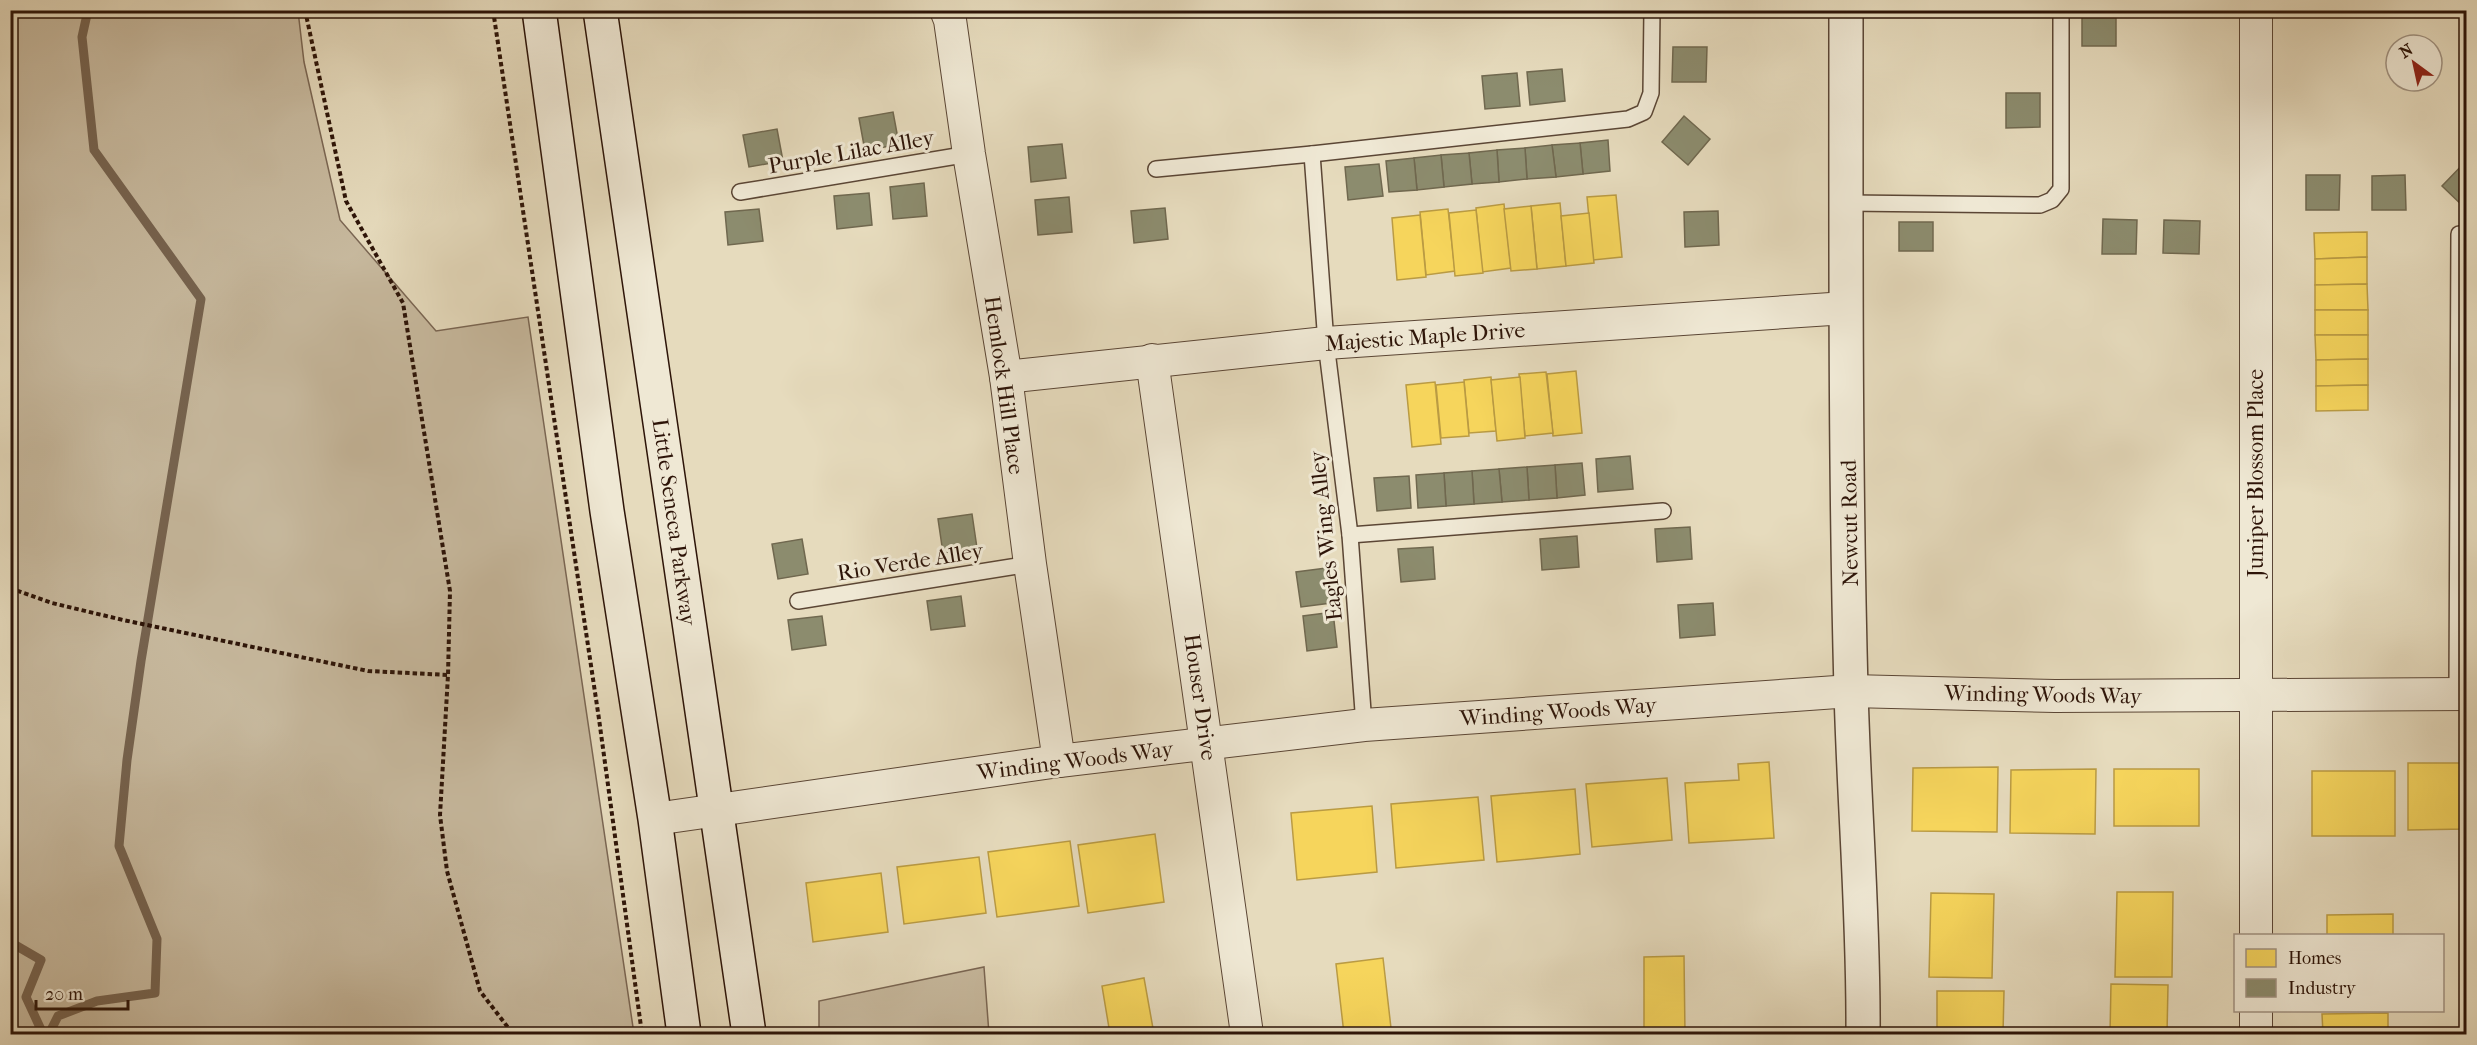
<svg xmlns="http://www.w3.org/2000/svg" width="2477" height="1045" font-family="'IM FELL French Canon',serif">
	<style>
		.green { fill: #c7b99e; stroke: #7a6653; stroke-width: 1.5 }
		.homes { fill: #f6d55c; stroke: #ba9b43; stroke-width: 1.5 }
		.industry { fill: #8c8c6e; stroke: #70684f; stroke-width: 1.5 }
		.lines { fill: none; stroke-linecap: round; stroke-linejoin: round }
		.stream { stroke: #76634f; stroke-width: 9 }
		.service-casing { stroke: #5b4635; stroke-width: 18 }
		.minor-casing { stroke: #5b4635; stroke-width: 34 }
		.tertiary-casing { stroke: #5b4635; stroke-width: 36 }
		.secondary-casing { stroke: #2d1408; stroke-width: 36 }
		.path { stroke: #2d1408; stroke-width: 4; stroke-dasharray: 4.5 3; stroke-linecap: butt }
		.service { stroke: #efe8d4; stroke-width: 15 }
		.minor { stroke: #efe8d4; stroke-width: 32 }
		.tertiary { stroke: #efe8d4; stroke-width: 33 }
		.secondary { stroke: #efe8d4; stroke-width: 33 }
		.labels { text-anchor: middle; stroke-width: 6; stroke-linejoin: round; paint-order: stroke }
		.street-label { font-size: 22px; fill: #2d1408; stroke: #efe8d4 }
	</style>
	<rect width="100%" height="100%" fill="#e6dbbd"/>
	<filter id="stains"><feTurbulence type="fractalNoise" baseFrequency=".00333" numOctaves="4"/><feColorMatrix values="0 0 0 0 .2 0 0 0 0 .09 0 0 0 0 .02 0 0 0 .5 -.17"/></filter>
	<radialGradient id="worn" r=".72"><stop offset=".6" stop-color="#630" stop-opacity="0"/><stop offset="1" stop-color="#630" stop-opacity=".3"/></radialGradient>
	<g class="green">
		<path d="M10,11H298L304,62L340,220L436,331L528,317L634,1034H11Z"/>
		<path d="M984,967L989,1034H819V1001Z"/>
	</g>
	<g class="homes">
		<path d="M1616,195L1622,257L1593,260L1587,197Z"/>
		<path d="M1560,203L1566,266L1537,269L1531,206Z"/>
		<path d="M1504,204L1511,268L1482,272L1476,208Z"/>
		<path d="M1531,206L1537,269L1511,271L1504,209Z"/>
		<path d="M1448,209L1455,271L1426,275L1420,212Z"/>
		<path d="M1476,210L1483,273L1455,276L1449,213Z"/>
		<path d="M1589,213L1594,263L1566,266L1561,216Z"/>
		<path d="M1420,215L1426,277L1397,280L1392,218Z"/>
		<path d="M2367,232V257L2315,259L2314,233Z"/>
		<path d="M2367,257V284L2315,285V259Z"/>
		<path d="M2367,284L2368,310H2315V285Z"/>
		<rect x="2315" y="310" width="53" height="25"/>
		<path d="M2315,335H2368V359L2316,360Z"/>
		<path d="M2368,359V385L2316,386V360Z"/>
		<path d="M1576,371L1582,433L1553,436L1547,374Z"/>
		<path d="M1546,372L1553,433L1525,436L1519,374Z"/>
		<path d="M1491,377L1496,431L1469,433L1464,380Z"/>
		<path d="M1520,377L1525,438L1497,441L1491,380Z"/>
		<path d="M1435,382L1441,444L1412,447L1406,385Z"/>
		<path d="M1464,382L1469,436L1441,438L1436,385Z"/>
		<path d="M2368,385V410L2316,411V386Z"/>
		<path d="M1769,762L1774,838L1689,843L1685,783L1739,780L1738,764Z"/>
		<path d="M2408,763H2466V829L2408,830Z"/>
		<path d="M1998,767L1997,832L1912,831L1913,768Z"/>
		<path d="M2096,769L2095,834L2010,833L2011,770Z"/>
		<rect x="2114" y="769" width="85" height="57"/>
		<rect x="2312" y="771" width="83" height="65"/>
		<path d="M1667,778L1672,840L1592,847L1586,784Z"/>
		<path d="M1575,789L1580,854L1497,862L1491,796Z"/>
		<path d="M1478,797L1484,860L1396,868L1391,804Z"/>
		<path d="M1372,806L1377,872L1297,880L1291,813Z"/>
		<path d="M1155,834L1164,902L1088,913L1078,845Z"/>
		<path d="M1070,841L1079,906L997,917L988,852Z"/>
		<path d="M979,857L986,913L904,924L897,867Z"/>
		<path d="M881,873L888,932L813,942L806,883Z"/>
		<path d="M2117,892H2173L2172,977H2115Z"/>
		<path d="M1931,893L1994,894L1992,978L1929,977Z"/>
		<path d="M2393,914V936H2327V915Z"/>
		<path d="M1684,956L1685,1034H1644V957Z"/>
		<path d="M1383,958L1391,1028L1344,1034L1336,964Z"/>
		<path d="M1144,978L1154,1034H1110L1102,986Z"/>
		<path d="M2111,984L2168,985L2167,1034H2110Z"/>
		<path d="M1937,991H2004L2003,1034H1937Z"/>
		<path d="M2388,1013V1034H2323L2322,1014Z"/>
	</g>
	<g class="industry">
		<path d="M2116,11V46H2082V12Z"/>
		<path d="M1673,47H1707L1706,82H1672Z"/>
		<path d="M1562,69L1565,101L1530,105L1527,72Z"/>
		<path d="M1517,73L1520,106L1485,109L1482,76Z"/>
		<path d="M2006,93H2040V127L2006,128Z"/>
		<path d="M893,112L899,144L865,151L859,118Z"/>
		<path d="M1684,116L1710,139L1688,165L1662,142Z"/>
		<path d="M777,129L783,161L749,167L743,135Z"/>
		<path d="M1608,140L1610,171L1583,174L1580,143Z"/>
		<path d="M1580,143L1583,174L1556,177L1552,145Z"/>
		<path d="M1062,144L1066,178L1031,182L1028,147Z"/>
		<path d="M1552,145L1556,177L1527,179L1525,148Z"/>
		<path d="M1525,148L1527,179L1499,182L1497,150Z"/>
		<path d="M1497,150L1499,182L1472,184L1469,153Z"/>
		<path d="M1469,153L1472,184L1444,187L1441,155Z"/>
		<path d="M1441,155L1444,187L1417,190L1414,158Z"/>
		<path d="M1414,158L1417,190L1389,192L1386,161Z"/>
		<path d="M2466,161V209L2442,186Z"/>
		<path d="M1379,164L1383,196L1348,200L1345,167Z"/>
		<path d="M2306,175H2340L2339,210H2306Z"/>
		<path d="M2405,175L2406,210H2372V176Z"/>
		<path d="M924,183L927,216L893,219L890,187Z"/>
		<path d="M869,193L872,225L837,229L834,196Z"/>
		<path d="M1069,197L1072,232L1038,235L1035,200Z"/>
		<path d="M1165,208L1168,239L1134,243L1131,211Z"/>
		<path d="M759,209L763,241L728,245L725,212Z"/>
		<path d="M1718,211L1719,245L1685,247L1684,212Z"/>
		<path d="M2103,219L2137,220L2136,254H2102Z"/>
		<path d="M2164,220L2200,221L2199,254L2163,253Z"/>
		<rect x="1899" y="222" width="34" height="29"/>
		<path d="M1630,456L1633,489L1598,492L1596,459Z"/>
		<path d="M1582,463L1585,495L1557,498L1555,465Z"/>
		<path d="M1555,465L1557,498L1529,500L1527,467Z"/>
		<path d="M1527,467L1529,500L1502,502L1499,469Z"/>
		<path d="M1499,469L1502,502L1474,504L1472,471Z"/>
		<path d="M1472,471L1474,504L1446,506L1444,473Z"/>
		<path d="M1444,473L1446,506L1418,508L1416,475Z"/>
		<path d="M1409,476L1411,508L1377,511L1374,478Z"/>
		<path d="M972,514L977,548L943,553L938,519Z"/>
		<path d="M1690,527L1692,559L1657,562L1655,529Z"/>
		<path d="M1577,536L1579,567L1542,570L1540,539Z"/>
		<path d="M802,539L808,574L778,579L772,544Z"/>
		<path d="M1433,547L1435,579L1401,582L1398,549Z"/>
		<path d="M1326,568L1331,603L1301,607L1296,572Z"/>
		<path d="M961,596L965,626L931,630L927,601Z"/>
		<path d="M1713,603L1715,635L1680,638L1678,605Z"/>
		<path d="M1333,612L1337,647L1307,651L1303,616Z"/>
		<path d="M822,616L826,645L792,650L788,620Z"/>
	</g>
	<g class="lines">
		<g class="stream">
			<path d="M10,942L41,960L26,997L43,1034"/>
			<path d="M49,1034L58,1016L97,1001L155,993L157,939L119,846L127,760L141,661L201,299L94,150L82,37L88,10"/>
		</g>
		<defs>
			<g id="service">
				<path d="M1312,154L1326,343L1350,535L1364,725"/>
				<path d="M1156,169L1312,154L1628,119L1644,112L1651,93L1652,10"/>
				<path d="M740,192L969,154"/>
				<path d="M1846,203L2040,205L2052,200L2061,189V10"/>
				<path d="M1350,535L1663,511"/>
				<path d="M798,601L1030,564"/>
				<path d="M2457,694L2459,234"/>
			</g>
			<g id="minor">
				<path d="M946,10L950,20L969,154L1006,377L1030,564L1059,761"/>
				<path d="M1152,360L1247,1034"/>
				<path d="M1006,377L1326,343L1846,308"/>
				<path d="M655,819L1059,761L1364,725L1851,691L2055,696L2466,694"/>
				<path d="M2256,936V10"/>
				<path d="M2256,1010V1034"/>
			</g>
			<path id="tertiary" d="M1846,10C1846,237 1845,464 1851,690C1854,805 1864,920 1863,1034"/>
			<g id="secondary">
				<path d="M539,10L607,511L655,819L684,1034"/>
				<path d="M600,10L749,1034"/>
			</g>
		</defs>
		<use href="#service" class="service-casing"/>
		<use href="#minor" class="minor-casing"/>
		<use href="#tertiary" class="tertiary-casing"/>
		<use href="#secondary" class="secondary-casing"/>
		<g class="path">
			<path d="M305,10L346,201L403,303L450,591L448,675L440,815L447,871L480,991L513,1034"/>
			<path d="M493,10L599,719L642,1034"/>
			<path d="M10,588L52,603L123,620L368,671L448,675"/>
		</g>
		<use href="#service" class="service"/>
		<use href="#minor" class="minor"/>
		<use href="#tertiary" class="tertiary"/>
		<use href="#secondary" class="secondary"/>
	</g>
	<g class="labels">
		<g class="street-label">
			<text transform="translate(851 151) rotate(-10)" y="8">Purple Lilac Alley</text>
			<text transform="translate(1425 336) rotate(-4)" y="8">Majestic Maple Drive</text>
			<text transform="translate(1005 385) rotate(82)" y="8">Hemlock Hill Place</text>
			<text transform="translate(2255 473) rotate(-90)" y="8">Juniper Blossom Place</text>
			<text transform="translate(675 522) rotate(82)" y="8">Little Seneca Parkway</text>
			<text transform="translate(1849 523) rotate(-91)" y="8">Newcut Road</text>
			<text transform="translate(1325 536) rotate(-96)" y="8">Eagles Wing Alley</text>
			<text transform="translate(910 561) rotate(-9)" y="8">Rio Verde Alley</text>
			<text transform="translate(2043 694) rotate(1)" y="8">Winding Woods Way</text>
			<text transform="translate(1201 697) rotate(82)" y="8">Houser Drive</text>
			<text transform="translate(1558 711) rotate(-4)" y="8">Winding Woods Way</text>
			<text transform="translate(1075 760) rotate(-7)" y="8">Winding Woods Way</text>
		</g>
	</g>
	<rect width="2477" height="1045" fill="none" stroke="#e6dbbd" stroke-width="36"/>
	<rect x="12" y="12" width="2453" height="1021" fill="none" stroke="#2d1408" stroke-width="3"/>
	<rect x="18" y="18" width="2441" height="1009" fill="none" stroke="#2d1408" stroke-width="1.5"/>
	<rect x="2234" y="934" width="210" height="78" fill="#efe8d4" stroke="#a19382" stroke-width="1.5"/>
	<rect x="2246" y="949" width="30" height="18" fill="#f6d55c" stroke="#a19382" stroke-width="1.5"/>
	<text x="2288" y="964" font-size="18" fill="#2d1408">Homes</text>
	<rect x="2246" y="979" width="30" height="18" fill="#8c8c6e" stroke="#a19382" stroke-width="1.5"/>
	<text x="2288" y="994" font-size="18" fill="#2d1408">Industry</text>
	<g transform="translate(2414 63) rotate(327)"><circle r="28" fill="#efe8d4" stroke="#a19382" stroke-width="1.5"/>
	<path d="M0-4.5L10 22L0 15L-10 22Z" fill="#8f2418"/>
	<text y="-9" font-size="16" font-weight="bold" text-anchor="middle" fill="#2d1408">N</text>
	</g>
	<path d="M36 1000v9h92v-9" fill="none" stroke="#2d1408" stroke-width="3"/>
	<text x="45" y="1000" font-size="18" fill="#2d1408" stroke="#efe8d4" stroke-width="4.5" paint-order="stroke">20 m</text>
	<rect width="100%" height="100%" filter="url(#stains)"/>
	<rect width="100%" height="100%" fill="url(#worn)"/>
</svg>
